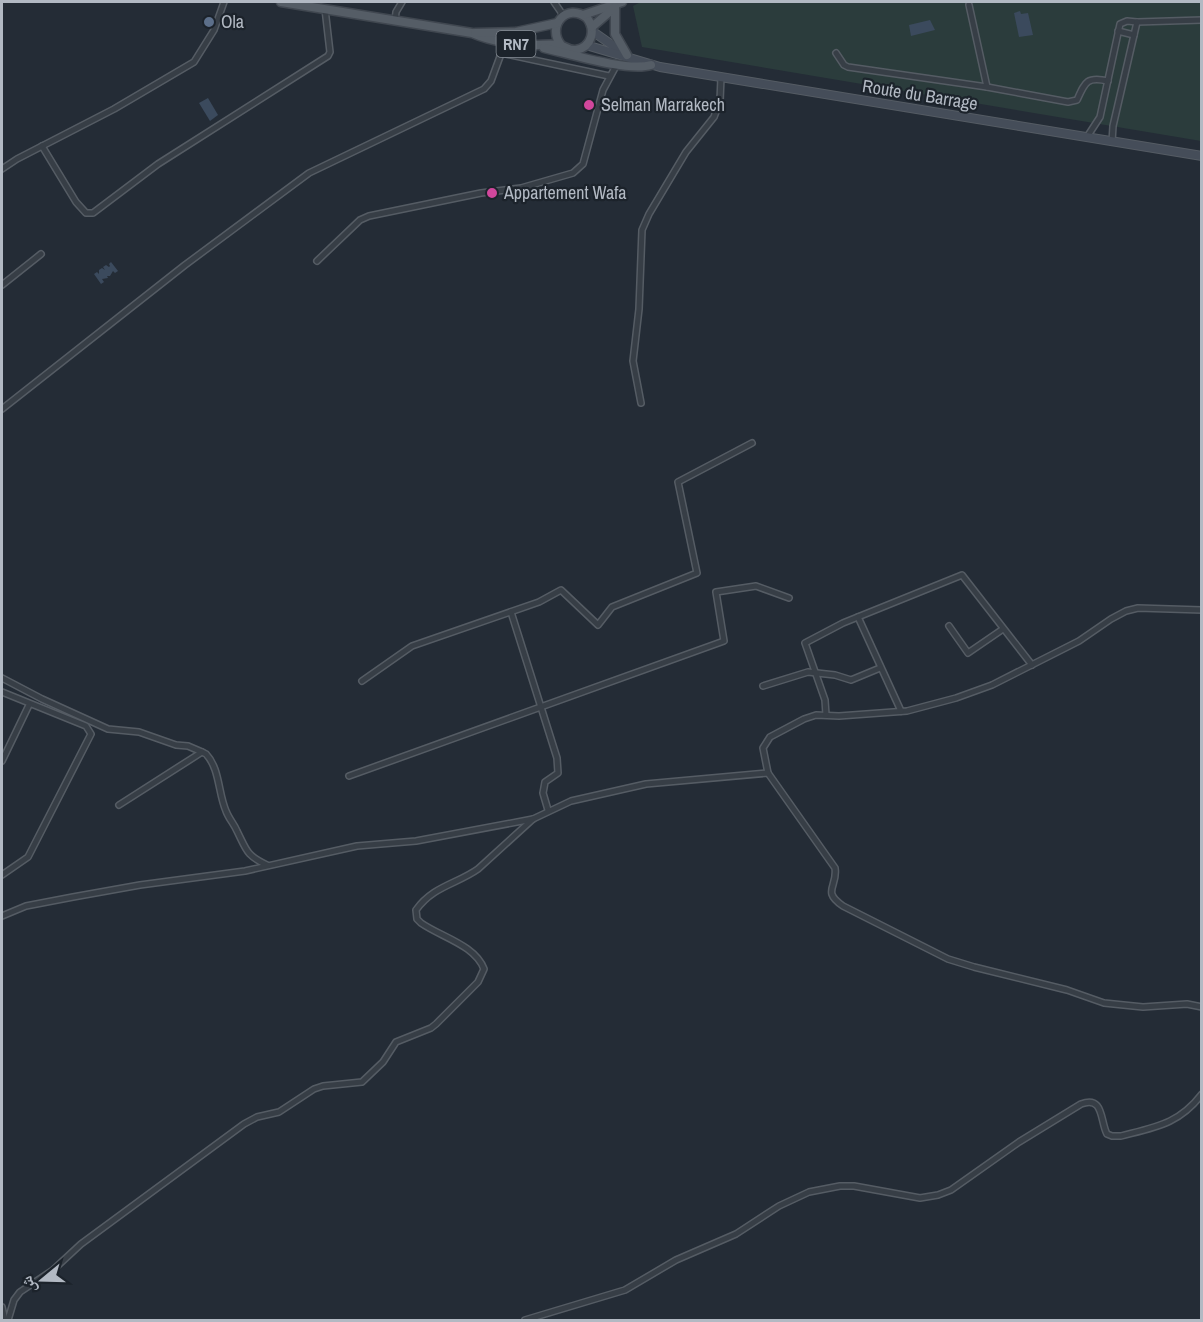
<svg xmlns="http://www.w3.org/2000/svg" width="1203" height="1322" font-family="'Archivo Narrow','Noto Naskh Arabic',sans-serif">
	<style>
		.green { fill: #2b3c3c }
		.water { fill: #3b4a5d }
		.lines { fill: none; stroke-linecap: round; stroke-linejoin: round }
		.minor-casing { stroke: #555c64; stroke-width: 8 }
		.secondary-casing { stroke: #555c64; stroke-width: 10 }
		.primary-casing { stroke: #404750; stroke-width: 11 }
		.minor { stroke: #373e46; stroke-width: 5 }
		.secondary { stroke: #454d59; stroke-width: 8 }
		.primary { stroke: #555d66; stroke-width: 8 }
		.service-dot { fill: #5c6f8a; stroke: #1c232b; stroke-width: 2 }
		.hotel-dot { fill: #d1479c; stroke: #1c232b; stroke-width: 2 }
		.labels { text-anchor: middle; stroke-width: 4.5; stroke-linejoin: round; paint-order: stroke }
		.shield { fill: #1c232b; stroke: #858c95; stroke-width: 1.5 }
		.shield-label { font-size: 16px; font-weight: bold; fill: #b2b9c3 }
		.poi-label { font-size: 18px; fill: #b2b9c3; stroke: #1c232b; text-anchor: start }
		.street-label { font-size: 18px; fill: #b2b9c3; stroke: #1c232b }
	</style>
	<rect width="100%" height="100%" fill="#242c36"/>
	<path class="green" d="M641,2H1201V141L642,47L633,6Z"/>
	<g class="water">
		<path d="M1020,11L1021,14L1028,13L1033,35L1019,37L1014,13Z"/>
		<path d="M930,20L935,30L911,36L909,25Z"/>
		<path d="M208,98L218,115L210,121L199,103Z"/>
		<path d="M111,262L118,271L115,273L113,271L110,276H107L108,278L102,279L104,282L101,284L94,274L97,272L99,274V270L102,268L105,270L103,267L106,265L109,267L110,266L109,264Z"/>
	</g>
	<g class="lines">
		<defs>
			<g id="minor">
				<path d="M554,2L563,15"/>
				<path d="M969,5L987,87"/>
				<path d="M395,21L396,12L402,2"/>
				<path d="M1118,31L1134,35"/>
				<path d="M501,53L609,76"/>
				<path d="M836,53L844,65L848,67L987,87L1068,102L1077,100C1085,82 1087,76 1108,81"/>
				<path d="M1087,137L1100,117L1120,24L1127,21L1137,22L1202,20"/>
				<path d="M1112,142L1113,126L1137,22"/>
				<path d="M42,146L76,202L86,213H93L158,164L328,56L330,52L325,9"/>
				<path d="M2,169L17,159L114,109L194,62L214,30L224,2"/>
				<path d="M317,261L360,220L369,216L481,193L521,188L573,173L583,164L603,90L617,64"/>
				<path d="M2,285L41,254"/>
				<path d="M641,403L633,361L639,309L642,230L649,214L686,152L714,117L720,101L721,77"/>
				<path d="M2,409L185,265L309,173L484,89L491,81L505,43"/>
				<path d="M1202,610L1138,608L1126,611L1111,619L1079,641L992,685L956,698L907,711L839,716L816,715L804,719L770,737L763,748L768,773L835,868C838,887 821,891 843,906L948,959L974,967L1067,990L1104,1003L1143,1007L1187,1004L1202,1007"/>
				<path d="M511,612L557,758L558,773L545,782L543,793L548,810"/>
				<path d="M858,617L901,711"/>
				<path d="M949,626L968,653L1003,629"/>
				<path d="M2,678L42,699L108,729L139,732L176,745L188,746L202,752"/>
				<path d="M362,681L412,646L539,602L561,590L598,625L612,607L697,573L678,482L752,443"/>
				<path d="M763,686L808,672L835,675L851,680L880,668"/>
				<path d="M2,692L86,726L91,734L28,857L2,875"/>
				<path d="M826,715L825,700L805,643L843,623L962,575L1032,665"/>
				<path d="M2,761L29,705"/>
				<path d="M349,776L724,641L716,592L756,586L789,598"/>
				<path d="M119,805L202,752L206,754C220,769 218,793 226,811C229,819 234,824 237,831C247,851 246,855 267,865"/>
				<path d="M2,916L26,906L73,897L140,885L245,871L357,846L416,841L533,819"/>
				<path d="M2,1307L5,1320"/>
				<path d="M8,1320L14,1300L20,1292L53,1270L81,1244L244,1124L257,1117L279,1112L314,1089L323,1086L362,1082L383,1062L396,1042L431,1028L436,1024L478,982L484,969C475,945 441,937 421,923L417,919L416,910C433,886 457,884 478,869L533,819L571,801L646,784L768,773"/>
				<path d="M525,1320L625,1290L676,1260L736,1234L779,1206L809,1192L840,1186H854L920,1198L938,1195L951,1190L1019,1142L1081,1104C1104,1095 1100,1121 1107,1134L1112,1136H1121C1156,1127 1179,1124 1202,1094"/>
			</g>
			<g id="secondary">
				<path d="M592,31L625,54"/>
				<path d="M586,45L660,67L1202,156"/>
			</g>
			<g id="primary">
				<path d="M281,2L472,33C493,42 513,44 535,45C543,45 551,44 559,45C565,46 569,51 576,50C592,47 596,30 587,18C567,2 546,26 561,45"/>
				<path d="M615,8V34L627,55"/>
				<path d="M583,15L622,2"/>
				<path d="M592,27L615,7"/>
				<path d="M475,33L516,32L557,23"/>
				<path d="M544,48C570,54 628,72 651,65"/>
			</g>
		</defs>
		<use href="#minor" class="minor-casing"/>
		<use href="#secondary" class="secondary-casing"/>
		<use href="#primary" class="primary-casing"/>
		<use href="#minor" class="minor"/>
		<use href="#secondary" class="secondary"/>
		<use href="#primary" class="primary"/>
	</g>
	<circle class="service-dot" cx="209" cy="22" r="6"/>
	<g class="hotel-dot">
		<circle cx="589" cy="105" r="6"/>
		<circle cx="492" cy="193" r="6"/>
	</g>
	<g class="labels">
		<rect class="shield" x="496.5" y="31" width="39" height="26" rx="4.5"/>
		<g class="shield-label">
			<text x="516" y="50">RN7</text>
		</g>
		<g class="poi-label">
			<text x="221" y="28">Ola</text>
			<text x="601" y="111">Selman Marrakech</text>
			<text x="504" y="199">Appartement Wafa</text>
		</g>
		<g class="street-label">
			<text transform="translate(920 95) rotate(9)" y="6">Route du Barrage</text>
		</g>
	</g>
	<rect width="1203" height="1322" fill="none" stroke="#b2b9c3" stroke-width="6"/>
	<g transform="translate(42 1280) rotate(251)" stroke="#1c232b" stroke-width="4.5" paint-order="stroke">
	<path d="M0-4.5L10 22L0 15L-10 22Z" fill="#b2b9c3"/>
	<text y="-9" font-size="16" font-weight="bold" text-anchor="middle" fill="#b2b9c3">ش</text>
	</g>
</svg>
